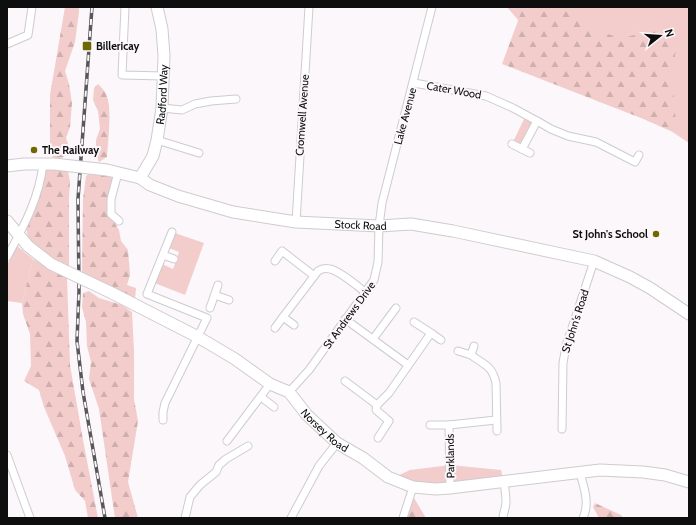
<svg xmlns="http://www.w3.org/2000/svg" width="696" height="525" font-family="Cabin,sans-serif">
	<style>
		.green { fill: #f2cdcc }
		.forest { fill: url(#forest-firs) }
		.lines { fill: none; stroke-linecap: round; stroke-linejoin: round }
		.street-casing { stroke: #cfcbcf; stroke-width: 9 }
		.secondary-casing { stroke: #cfcbcf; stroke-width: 13 }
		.street { stroke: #fff; stroke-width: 7 }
		.secondary { stroke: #fff; stroke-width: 11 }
		.rail-casing { stroke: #595759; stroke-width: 3.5 }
		.rail { stroke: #fbf7fb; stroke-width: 2; stroke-dasharray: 6; stroke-linecap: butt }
		.secondary-bridge-casing { stroke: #cfcbcf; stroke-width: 13; stroke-linecap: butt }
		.secondary-bridge { stroke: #fff; stroke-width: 11 }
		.poi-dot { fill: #6e6800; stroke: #fbf7fb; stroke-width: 1.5 }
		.labels { text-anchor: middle; stroke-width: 4; stroke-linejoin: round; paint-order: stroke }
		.poi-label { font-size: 11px; font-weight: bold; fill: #0f0e0f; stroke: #fbf7fb; text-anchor: start }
		.street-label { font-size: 11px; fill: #0f0e0f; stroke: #fbf7fb }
	</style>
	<defs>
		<pattern id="forest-firs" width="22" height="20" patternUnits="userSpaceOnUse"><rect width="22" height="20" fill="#f2cdcc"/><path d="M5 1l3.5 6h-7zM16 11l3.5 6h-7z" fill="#ceafae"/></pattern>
	</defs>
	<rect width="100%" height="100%" fill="#fbf7fb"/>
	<g class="green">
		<path d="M507,7H689V143L671,131L646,120L519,21Z"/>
		<path d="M526,115L537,121L522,149L512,144Z"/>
		<path d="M172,232L204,243L185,295L152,282L160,263L173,269L179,252L166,247Z"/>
		<path d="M17,246L33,259L22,303L7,301V265Z"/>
		<path d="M450,465L501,470L504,482L450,488L391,479L410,470Z"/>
	</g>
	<g class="forest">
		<path d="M65,7H79V12L75,42L65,71L69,84L72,103L70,127L66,138L70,149L69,153L59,160L53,158L50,151V95Z"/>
		<path d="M527,7L561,8L595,30L617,37H627L652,30H662L670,34L674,40L676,49L672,75L674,94V110L678,126L671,131L646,120L502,64L522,10Z"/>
		<path d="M98,84C102,88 105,91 107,97C112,108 108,144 107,157L99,162L96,154V140L100,129L98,111L93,100L94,88Z"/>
		<path d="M46,165L68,171L70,182L69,198V268L29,245L26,226Z"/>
		<path d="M93,171H100L106,176L117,178L111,199L114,222L119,230L121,241L128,250L130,275L127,285L136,288L135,300L84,276L82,271L83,199L86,176Z"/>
		<path d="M33,259L67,278L70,365L83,440L98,518H88L85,501L75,490L65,456L44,407L39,390L24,381L31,366L30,334L23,314L22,303Z"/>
		<path d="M89,291L99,298L122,305L132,312L134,351V399L138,421L128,482L138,518H115L99,409L89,379L91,362L87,346L86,322L82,307L83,293Z"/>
		<path d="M414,498L426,518H407Z"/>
		<path d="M595,503L621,515L623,518H599L593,507Z"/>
	</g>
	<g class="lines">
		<defs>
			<g id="street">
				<path d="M125,7L122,75L164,76"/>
				<path d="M7,44L28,35L32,7"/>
				<path d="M414,83L486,96L513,108L537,121L522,149L530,153"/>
				<path d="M162,108L182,110L195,104L211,101L236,99"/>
				<path d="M537,121L551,129L568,136L596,142L635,162L639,155"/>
				<path d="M157,140L199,153"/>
				<path d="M512,144L522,149"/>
				<path d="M118,173L111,199V214L119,221"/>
				<path d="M296,222L309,7"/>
				<path d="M163,255L174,259"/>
				<path d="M7,257C23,228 40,197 43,163"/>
				<path d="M275,261L282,251L313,275"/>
				<path d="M215,295L229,300"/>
				<path d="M210,308L218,285"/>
				<path d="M345,319L408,365"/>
				<path d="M294,325L283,317L318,271C321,269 326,268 330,269C340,271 356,285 365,292"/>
				<path d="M275,328L283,317"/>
				<path d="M431,333L441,340"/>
				<path d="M373,339L396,308"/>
				<path d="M474,346L471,355C484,365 492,365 496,383L497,431"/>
				<path d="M458,351L471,355"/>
				<path d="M345,381L377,405"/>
				<path d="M289,392L309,370L374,280L378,262L379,226L382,203L432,7"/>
				<path d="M261,397L274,407"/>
				<path d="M163,420V412L165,403L207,318L147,294L172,232"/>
				<path d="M430,425H449"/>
				<path d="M562,429L563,363L566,346L594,261"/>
				<path d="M378,438L389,421L376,410L377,405L389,393L431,333L414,322"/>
				<path d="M227,441L270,384"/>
				<path d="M7,455L30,518"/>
				<path d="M580,473C584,488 590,503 583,518"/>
				<path d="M450,488L449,425L496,420"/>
				<path d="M185,518L190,497L200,485L216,472L219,465L226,459L248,446"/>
				<path d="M291,518L319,466L337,443"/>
				<path d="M403,518L413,487"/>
				<path d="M503,518C503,513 506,508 506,502C506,496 505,489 504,482"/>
			</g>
			<g id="secondary">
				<path d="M7,166L24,164H54"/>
				<path id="s1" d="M107,170L140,178L150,185L178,196L233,212L296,222L379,226L411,224L453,231L594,261L630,277L650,288L689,314"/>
				<path id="s2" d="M140,178L153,156L157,140L162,108L164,56L162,29L157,7"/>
				<path d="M7,221L28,246L51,264"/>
				<path id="s3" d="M112,293L198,337L235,359L270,384L289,392L307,415L337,443L363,458L388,477L413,487L436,489L450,488L600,470L643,472L665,475L689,482"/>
			</g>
		</defs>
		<use href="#street" class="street-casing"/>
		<use href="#secondary" class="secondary-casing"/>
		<use href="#street" class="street"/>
		<use href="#secondary" class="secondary"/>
		<defs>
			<path id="rail" d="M92,7L78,199L79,291L77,341L83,392L105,518"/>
		</defs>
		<use href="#rail" class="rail-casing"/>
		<use href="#rail" class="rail"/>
		<defs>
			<g id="secondary-bridge">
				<path d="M54,164L107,170"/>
				<path d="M51,264L112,293"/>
			</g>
		</defs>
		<use href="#secondary-bridge" class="secondary-bridge-casing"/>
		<use href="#secondary-bridge" class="secondary-bridge"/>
	</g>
	<g class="poi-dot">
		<rect x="82" y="41" width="10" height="10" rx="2"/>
		<circle cx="34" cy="150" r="4"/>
		<circle cx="656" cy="234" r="4"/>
	</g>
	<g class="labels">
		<g class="poi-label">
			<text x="96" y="50">Billericay</text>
			<text x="42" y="154">The Railway</text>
			<text x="648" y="238" text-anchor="end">St John's School</text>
		</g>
		<g class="street-label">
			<text transform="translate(454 90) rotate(10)" y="4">Cater Wood</text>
			<text dy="4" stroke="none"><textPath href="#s2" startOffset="88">Radford Way</textPath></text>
			<text transform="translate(302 115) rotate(-86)" y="4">Cromwell Avenue</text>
			<text transform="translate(405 116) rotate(-75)" y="4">Lake Avenue</text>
			<text dy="4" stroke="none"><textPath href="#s1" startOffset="262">Stock Road</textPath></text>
			<text transform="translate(349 315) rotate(-54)" y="4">St Andrews Drive</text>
			<text transform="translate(575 321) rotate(-72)" y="4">St John's Road</text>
			<text dy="4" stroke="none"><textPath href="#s3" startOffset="256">Norsey Road</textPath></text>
			<text transform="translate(450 456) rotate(-91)" y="4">Parklands</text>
		</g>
	</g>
	<rect width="696" height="525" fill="none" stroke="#0f0e0f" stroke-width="16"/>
	<g transform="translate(660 36) rotate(73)" stroke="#fbf7fb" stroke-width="3" paint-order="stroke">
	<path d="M0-3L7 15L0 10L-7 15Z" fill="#0f0e0f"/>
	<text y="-6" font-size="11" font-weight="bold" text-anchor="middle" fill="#0f0e0f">N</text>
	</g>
</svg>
